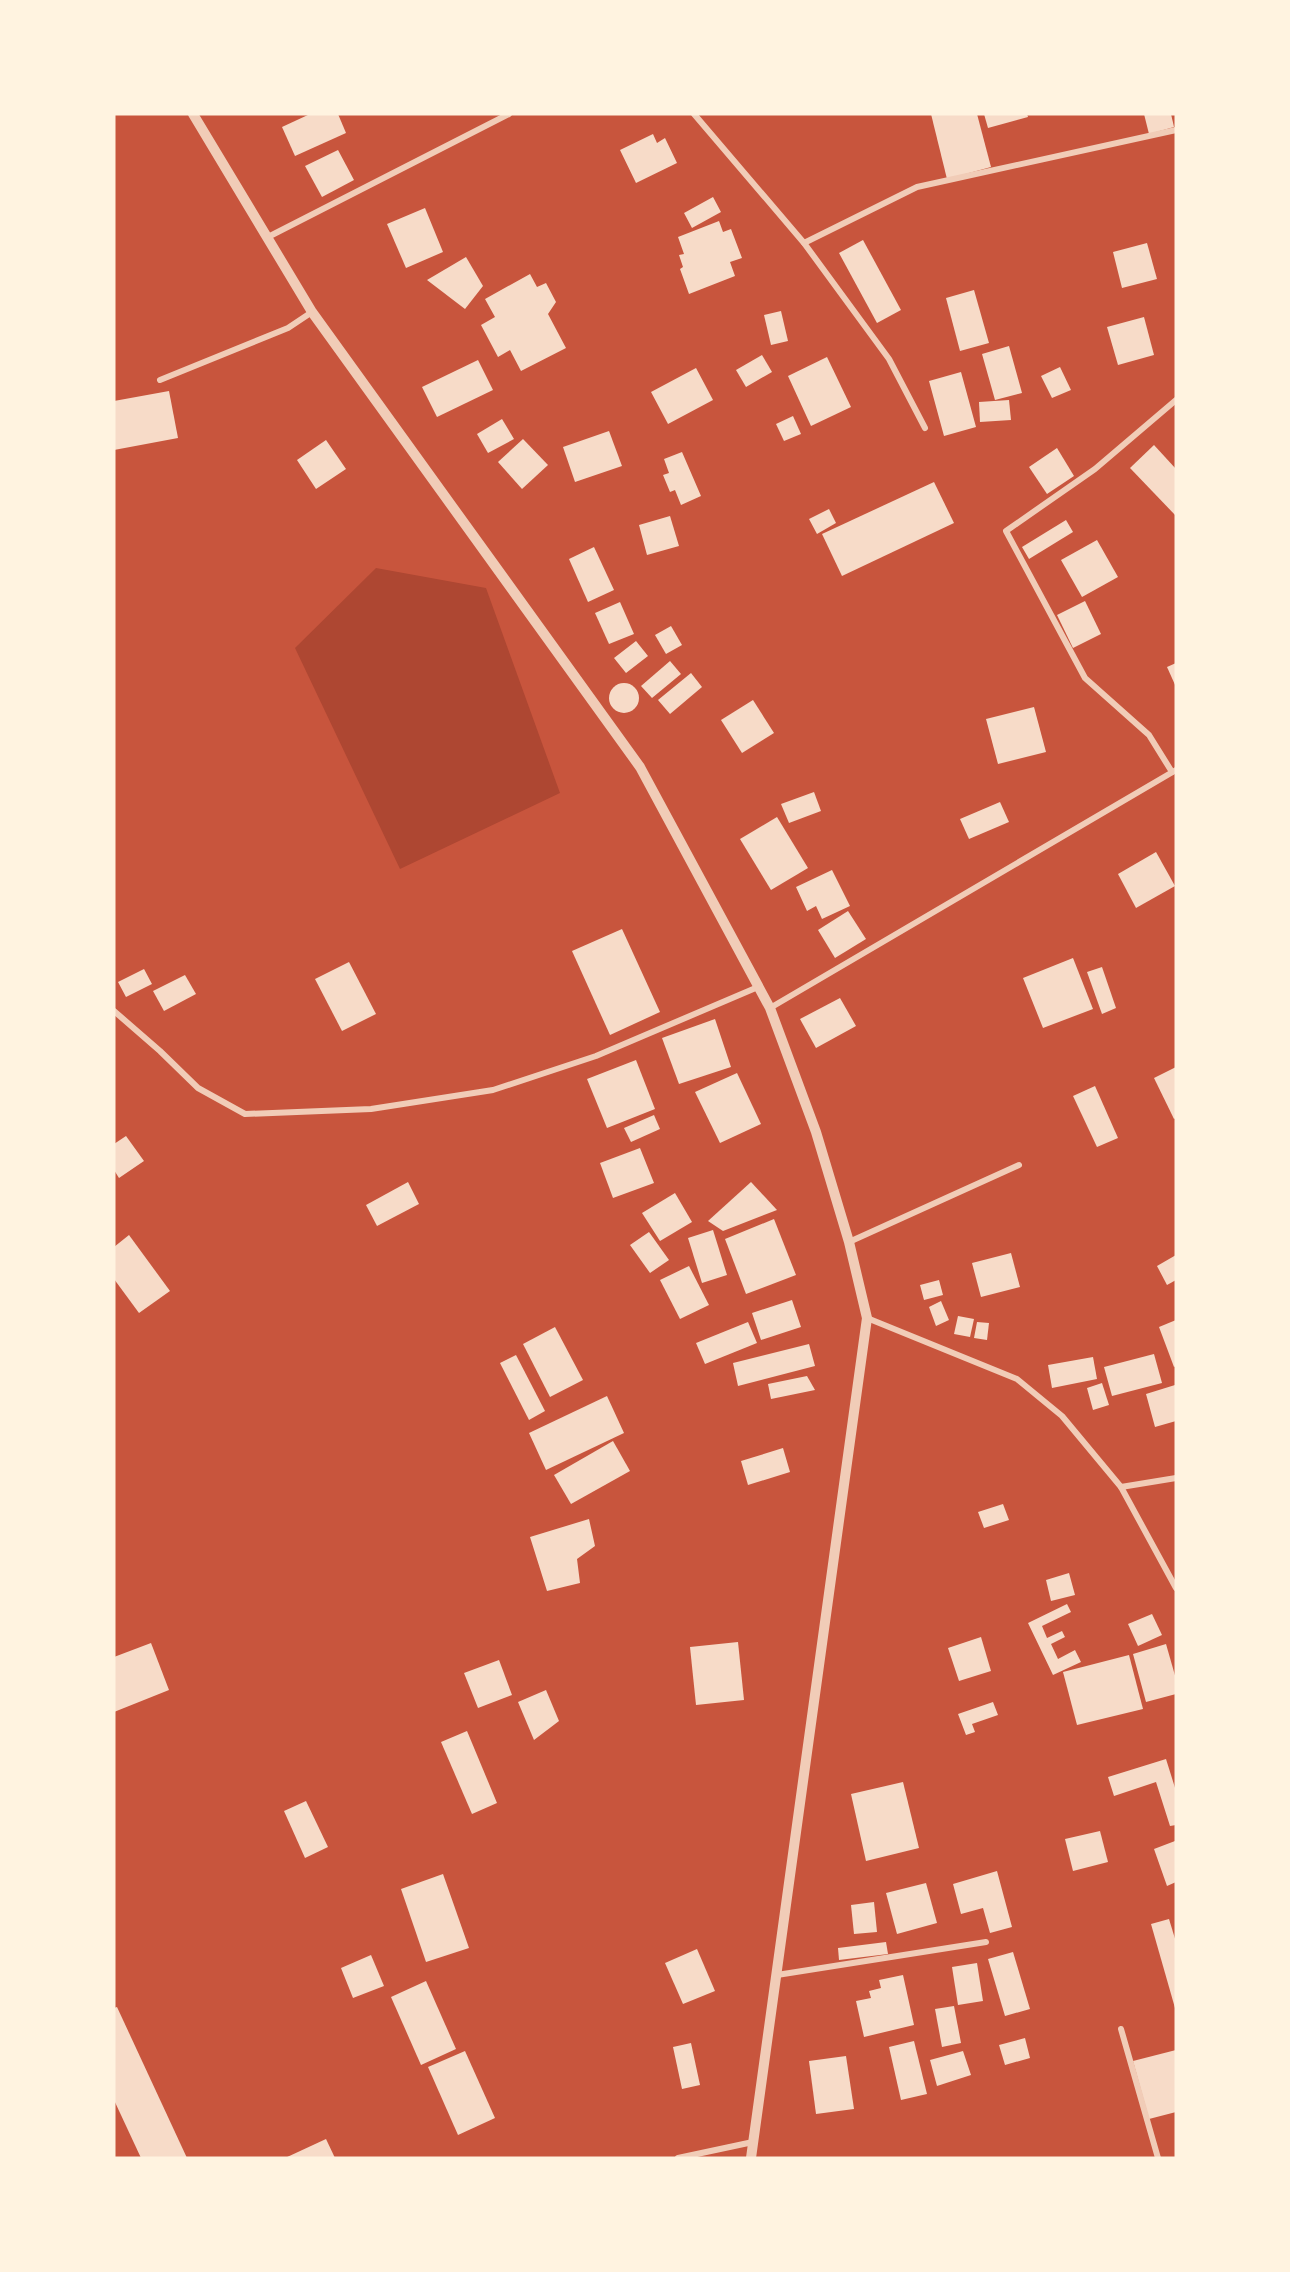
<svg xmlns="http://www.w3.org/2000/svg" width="1290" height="2272" font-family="Overpass,sans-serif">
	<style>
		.green { fill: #ae4732 }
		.building { fill: #f7dbc8 }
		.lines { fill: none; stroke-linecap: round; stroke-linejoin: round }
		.minor { stroke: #f1ccb7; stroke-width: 6 }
		.tertiary { stroke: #f1ccb7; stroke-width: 10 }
	</style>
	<rect width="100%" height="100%" fill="#c8553d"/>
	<path class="green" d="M376,568L486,588L560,793L400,869L295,648Z"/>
	<g class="building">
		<path d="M310,114H338L346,133L295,156L282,127Z"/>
		<path d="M931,114H977L991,167L947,179Z"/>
		<path d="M984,114H1027L1028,117L988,128Z"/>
		<path d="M1144,114H1171L1174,127L1149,134Z"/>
		<path d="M653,134L657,143L665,138L677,163L636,183L620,150Z"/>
		<path d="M338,150L354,180L322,197L305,166Z"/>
		<path d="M713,197L721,212L692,228L684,213Z"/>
		<path d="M425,208L443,252L406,268L387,224Z"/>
		<path d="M719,221L723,232L731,229L742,258L730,262L735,276L689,294L680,269L683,267L679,255L684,254L678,237Z"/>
		<path d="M863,240L901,310L877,323L839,253Z"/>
		<path d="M1147,243L1157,279L1122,288L1113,252Z"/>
		<path d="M466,257L483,286L465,309L427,280Z"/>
		<path d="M530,274L537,287L546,283L556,302L548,314L566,348L521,371L510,350L498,357L481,325L495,317L485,299Z"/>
		<path d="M974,290L989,343L960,351L946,298Z"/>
		<path d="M781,311L788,341L771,345L764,315Z"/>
		<path d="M1144,317L1154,355L1118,365L1107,327Z"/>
		<path d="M1009,346L1022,393L995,400L982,354Z"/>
		<path d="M762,355L772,372L746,387L736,370Z"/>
		<path d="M827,357L851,407L811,426L788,376Z"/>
		<path d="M478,360L493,390L437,417L422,387Z"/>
		<path d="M1060,367L1071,390L1052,398L1041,376Z"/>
		<path d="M696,368L713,400L668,424L651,392Z"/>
		<path d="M961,372L976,427L944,436L929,381Z"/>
		<path d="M169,391L178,438L114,450V401Z"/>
		<path d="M1009,400L1011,420L980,422L979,402Z"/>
		<path d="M793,416L801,434L784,441L776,424Z"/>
		<path d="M502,419L514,439L488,453L477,434Z"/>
		<path d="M609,431L622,466L575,482L563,447Z"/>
		<path d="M523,439L548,465L522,489L498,462Z"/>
		<path d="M326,440L346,469L316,489L297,460Z"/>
		<path d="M1154,445L1176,469V516L1130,468Z"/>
		<path d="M1057,448L1074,476L1047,494L1029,467Z"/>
		<path d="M682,452L701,496L681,505L675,490L670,492L663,475L669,473L664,459Z"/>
		<path d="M934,482L954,523L842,576L822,534Z"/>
		<path d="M829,509L836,523L817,534L809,519Z"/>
		<path d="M670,516L679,546L647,555L639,525Z"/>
		<path d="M1066,520L1073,532L1029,559L1022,547Z"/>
		<path d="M1097,540L1118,577L1082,597L1061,560Z"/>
		<path d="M594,547L614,590L588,602L569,559Z"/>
		<path d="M1085,601L1101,634L1073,648L1057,615Z"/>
		<path d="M620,602L634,634L609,644L595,613Z"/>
		<path d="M671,626L682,645L666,654L655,635Z"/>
		<path d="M636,641L648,656L626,673L614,658Z"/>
		<path d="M670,661L681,674L652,698L641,686Z"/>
		<path d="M1176,663V687L1167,667Z"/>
		<path d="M691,673L702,687L670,714L658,700Z"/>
		<circle cx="624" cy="698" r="15"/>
		<path d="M753,700L774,733L742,753L721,720Z"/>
		<path d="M1034,707L1046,752L998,764L986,719Z"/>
		<path d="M814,792L821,811L789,823L781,804Z"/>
		<path d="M1000,802L1009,822L969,839L960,819Z"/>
		<path d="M777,817L808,868L771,890L740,839Z"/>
		<path d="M1156,852L1175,886L1136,908L1118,874Z"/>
		<path d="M832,870L850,906L822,919L816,906L807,911L796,887Z"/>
		<path d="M848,911L866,939L835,958L818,930Z"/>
		<path d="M622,929L660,1012L610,1035L572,951Z"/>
		<path d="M1073,958L1093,1009L1043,1028L1023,978Z"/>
		<path d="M349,962L376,1014L342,1031L315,979Z"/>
		<path d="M1102,967L1116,1008L1102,1014L1087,972Z"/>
		<path d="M144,969L152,984L126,997L118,982Z"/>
		<path d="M185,975L196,994L164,1011L153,991Z"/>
		<path d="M840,998L856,1026L816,1048L800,1019Z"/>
		<path d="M715,1019L731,1067L679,1084L662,1038Z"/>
		<path d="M636,1060L655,1109L607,1128L587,1079Z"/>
		<path d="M1176,1067V1118L1174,1119L1154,1078Z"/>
		<path d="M737,1073L761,1124L720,1143L695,1092Z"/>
		<path d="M1095,1086L1118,1138L1097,1147L1073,1096Z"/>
		<path d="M654,1115L660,1129L631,1142L624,1128Z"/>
		<path d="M126,1136L144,1161L119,1178L114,1170V1144Z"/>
		<path d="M640,1148L654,1183L613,1198L600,1163Z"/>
		<path d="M408,1182L419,1204L377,1226L366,1205Z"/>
		<path d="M751,1182L777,1210L723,1231L708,1221Z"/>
		<path d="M675,1193L692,1222L660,1241L642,1213Z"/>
		<path d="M774,1219L796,1275L746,1294L725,1239Z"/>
		<path d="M713,1230L727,1275L702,1283L688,1238Z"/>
		<path d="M649,1232L669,1260L650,1273L630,1245Z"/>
		<path d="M129,1235L170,1291L139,1313L114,1279V1247Z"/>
		<path d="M1011,1253L1020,1287L981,1297L972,1263Z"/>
		<path d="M1176,1255V1280L1167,1285L1157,1266Z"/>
		<path d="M689,1266L709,1305L680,1319L660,1280Z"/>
		<path d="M939,1280L943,1295L924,1300L920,1285Z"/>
		<path d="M792,1300L801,1327L761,1340L752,1313Z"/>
		<path d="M941,1301L949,1320L936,1326L929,1307Z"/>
		<path d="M958,1316L974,1319L970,1337L954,1334Z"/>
		<path d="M1176,1320V1366L1174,1367L1159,1327Z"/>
		<path d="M748,1322L757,1343L705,1364L696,1343Z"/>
		<path d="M977,1322L989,1323L987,1340L974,1338Z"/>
		<path d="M555,1327L583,1380L550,1397L523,1344Z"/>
		<path d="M809,1344L815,1366L738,1386L733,1363Z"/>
		<path d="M1154,1354L1162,1383L1112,1396L1104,1367Z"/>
		<path d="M516,1355L545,1411L529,1420L500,1363Z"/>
		<path d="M1093,1357L1097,1379L1052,1388L1048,1365Z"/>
		<path d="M807,1376L815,1390L771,1399L768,1384Z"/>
		<path d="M1102,1383L1109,1405L1093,1410L1087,1388Z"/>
		<path d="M1175,1385L1176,1421L1155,1427L1146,1394Z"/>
		<path d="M607,1396L624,1433L546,1470L529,1433Z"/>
		<path d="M613,1441L630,1471L571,1504L554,1475Z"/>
		<path d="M783,1448L790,1472L748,1485L741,1461Z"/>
		<path d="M1003,1504L1009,1520L984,1528L978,1512Z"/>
		<path d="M589,1519L595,1546L577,1559L580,1583L547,1591L530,1537Z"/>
		<path d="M1069,1573L1075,1595L1051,1601L1046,1580Z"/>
		<path d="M1067,1604L1071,1612L1042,1626L1047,1638L1062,1631L1065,1637L1051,1644L1058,1659L1075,1650L1081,1662L1053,1675L1028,1623Z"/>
		<path d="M1152,1614L1162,1635L1138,1646L1128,1624Z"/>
		<path d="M981,1637L991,1671L959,1681L948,1648Z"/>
		<path d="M738,1642L744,1700L696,1705L690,1647Z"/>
		<path d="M151,1643L169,1690L114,1712V1657Z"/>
		<path d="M1166,1644L1176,1679V1694L1146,1702L1133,1654Z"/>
		<path d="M1129,1655L1143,1709L1077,1725L1063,1672Z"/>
		<path d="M499,1660L512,1695L478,1708L464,1673Z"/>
		<path d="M546,1690L559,1721L534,1740L518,1702Z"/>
		<path d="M993,1702L998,1715L972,1724L975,1732L966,1735L958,1714Z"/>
		<path d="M467,1731L497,1803L472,1814L441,1742Z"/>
		<path d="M1166,1759L1176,1791V1825L1170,1826L1156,1782L1114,1796L1108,1777Z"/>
		<path d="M903,1782L919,1848L866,1861L851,1794Z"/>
		<path d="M306,1801L328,1847L305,1858L284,1811Z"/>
		<path d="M1100,1831L1108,1862L1073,1871L1065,1839Z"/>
		<path d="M1175,1841L1176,1882L1167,1886L1154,1849Z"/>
		<path d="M997,1871L1012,1927L990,1933L983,1908L961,1914L953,1884Z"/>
		<path d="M443,1874L469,1948L426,1962L401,1889Z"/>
		<path d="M926,1883L937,1923L897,1934L886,1893Z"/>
		<path d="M874,1902L877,1932L854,1934L851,1905Z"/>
		<path d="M1169,1919L1176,1942L1175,2008L1151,1924Z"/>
		<path d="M886,1942L888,1954L839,1960L838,1948Z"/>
		<path d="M697,1949L715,1991L683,2004L665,1963Z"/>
		<path d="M1013,1952L1030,2009L1005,2016L988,1959Z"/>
		<path d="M371,1955L384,1986L353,1998L341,1968Z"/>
		<path d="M977,1963L983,2001L958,2005L952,1967Z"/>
		<path d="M903,1975L914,2025L864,2037L856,2001L871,1998L869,1991L881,1988L879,1980Z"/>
		<path d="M426,1981L456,2049L421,2065L391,1997Z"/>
		<path d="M954,2006L961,2043L942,2047L935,2009Z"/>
		<path d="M117,2007L187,2158H141L114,2100V2008Z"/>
		<path d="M1025,2038L1030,2058L1005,2065L999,2045Z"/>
		<path d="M914,2041L927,2094L901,2100L889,2047Z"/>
		<path d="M691,2043L700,2085L682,2089L673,2047Z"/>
		<path d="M1176,2050V2112L1149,2119L1133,2061Z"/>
		<path d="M465,2051L495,2118L458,2135L428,2067Z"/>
		<path d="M963,2051L971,2075L937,2086L930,2060Z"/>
		<path d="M846,2056L854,2109L816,2114L809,2061Z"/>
		<path d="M326,2139L335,2158H285Z"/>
	</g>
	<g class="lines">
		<g class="minor">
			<path d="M694,114L804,243L889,359L925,428"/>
			<path d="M268,237L509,114"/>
			<path d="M804,243L917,187L1176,130"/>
			<path d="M160,380L288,328L312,312"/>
			<path d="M1172,772L1149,735L1085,678L1006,531L1095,469L1176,400"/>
			<path d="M770,1008L1176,770"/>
			<path d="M114,1011L160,1051L198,1088L245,1114L371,1109L493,1090L596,1056L758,987"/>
			<path d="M849,1242L1019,1165"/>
			<path d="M867,1318L1017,1379L1062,1416L1121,1487L1176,1588"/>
			<path d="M1121,1487L1176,1478"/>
			<path d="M777,1975L986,1942"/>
			<path d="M1121,2029L1158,2158"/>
			<path d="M678,2158L753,2142"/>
		</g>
		<path class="tertiary" d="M193,114L312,312L640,767L770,1008L816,1132L849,1242L867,1318L751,2158"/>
	</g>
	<rect width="1290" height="2272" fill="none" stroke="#fff3e0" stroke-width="231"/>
</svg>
